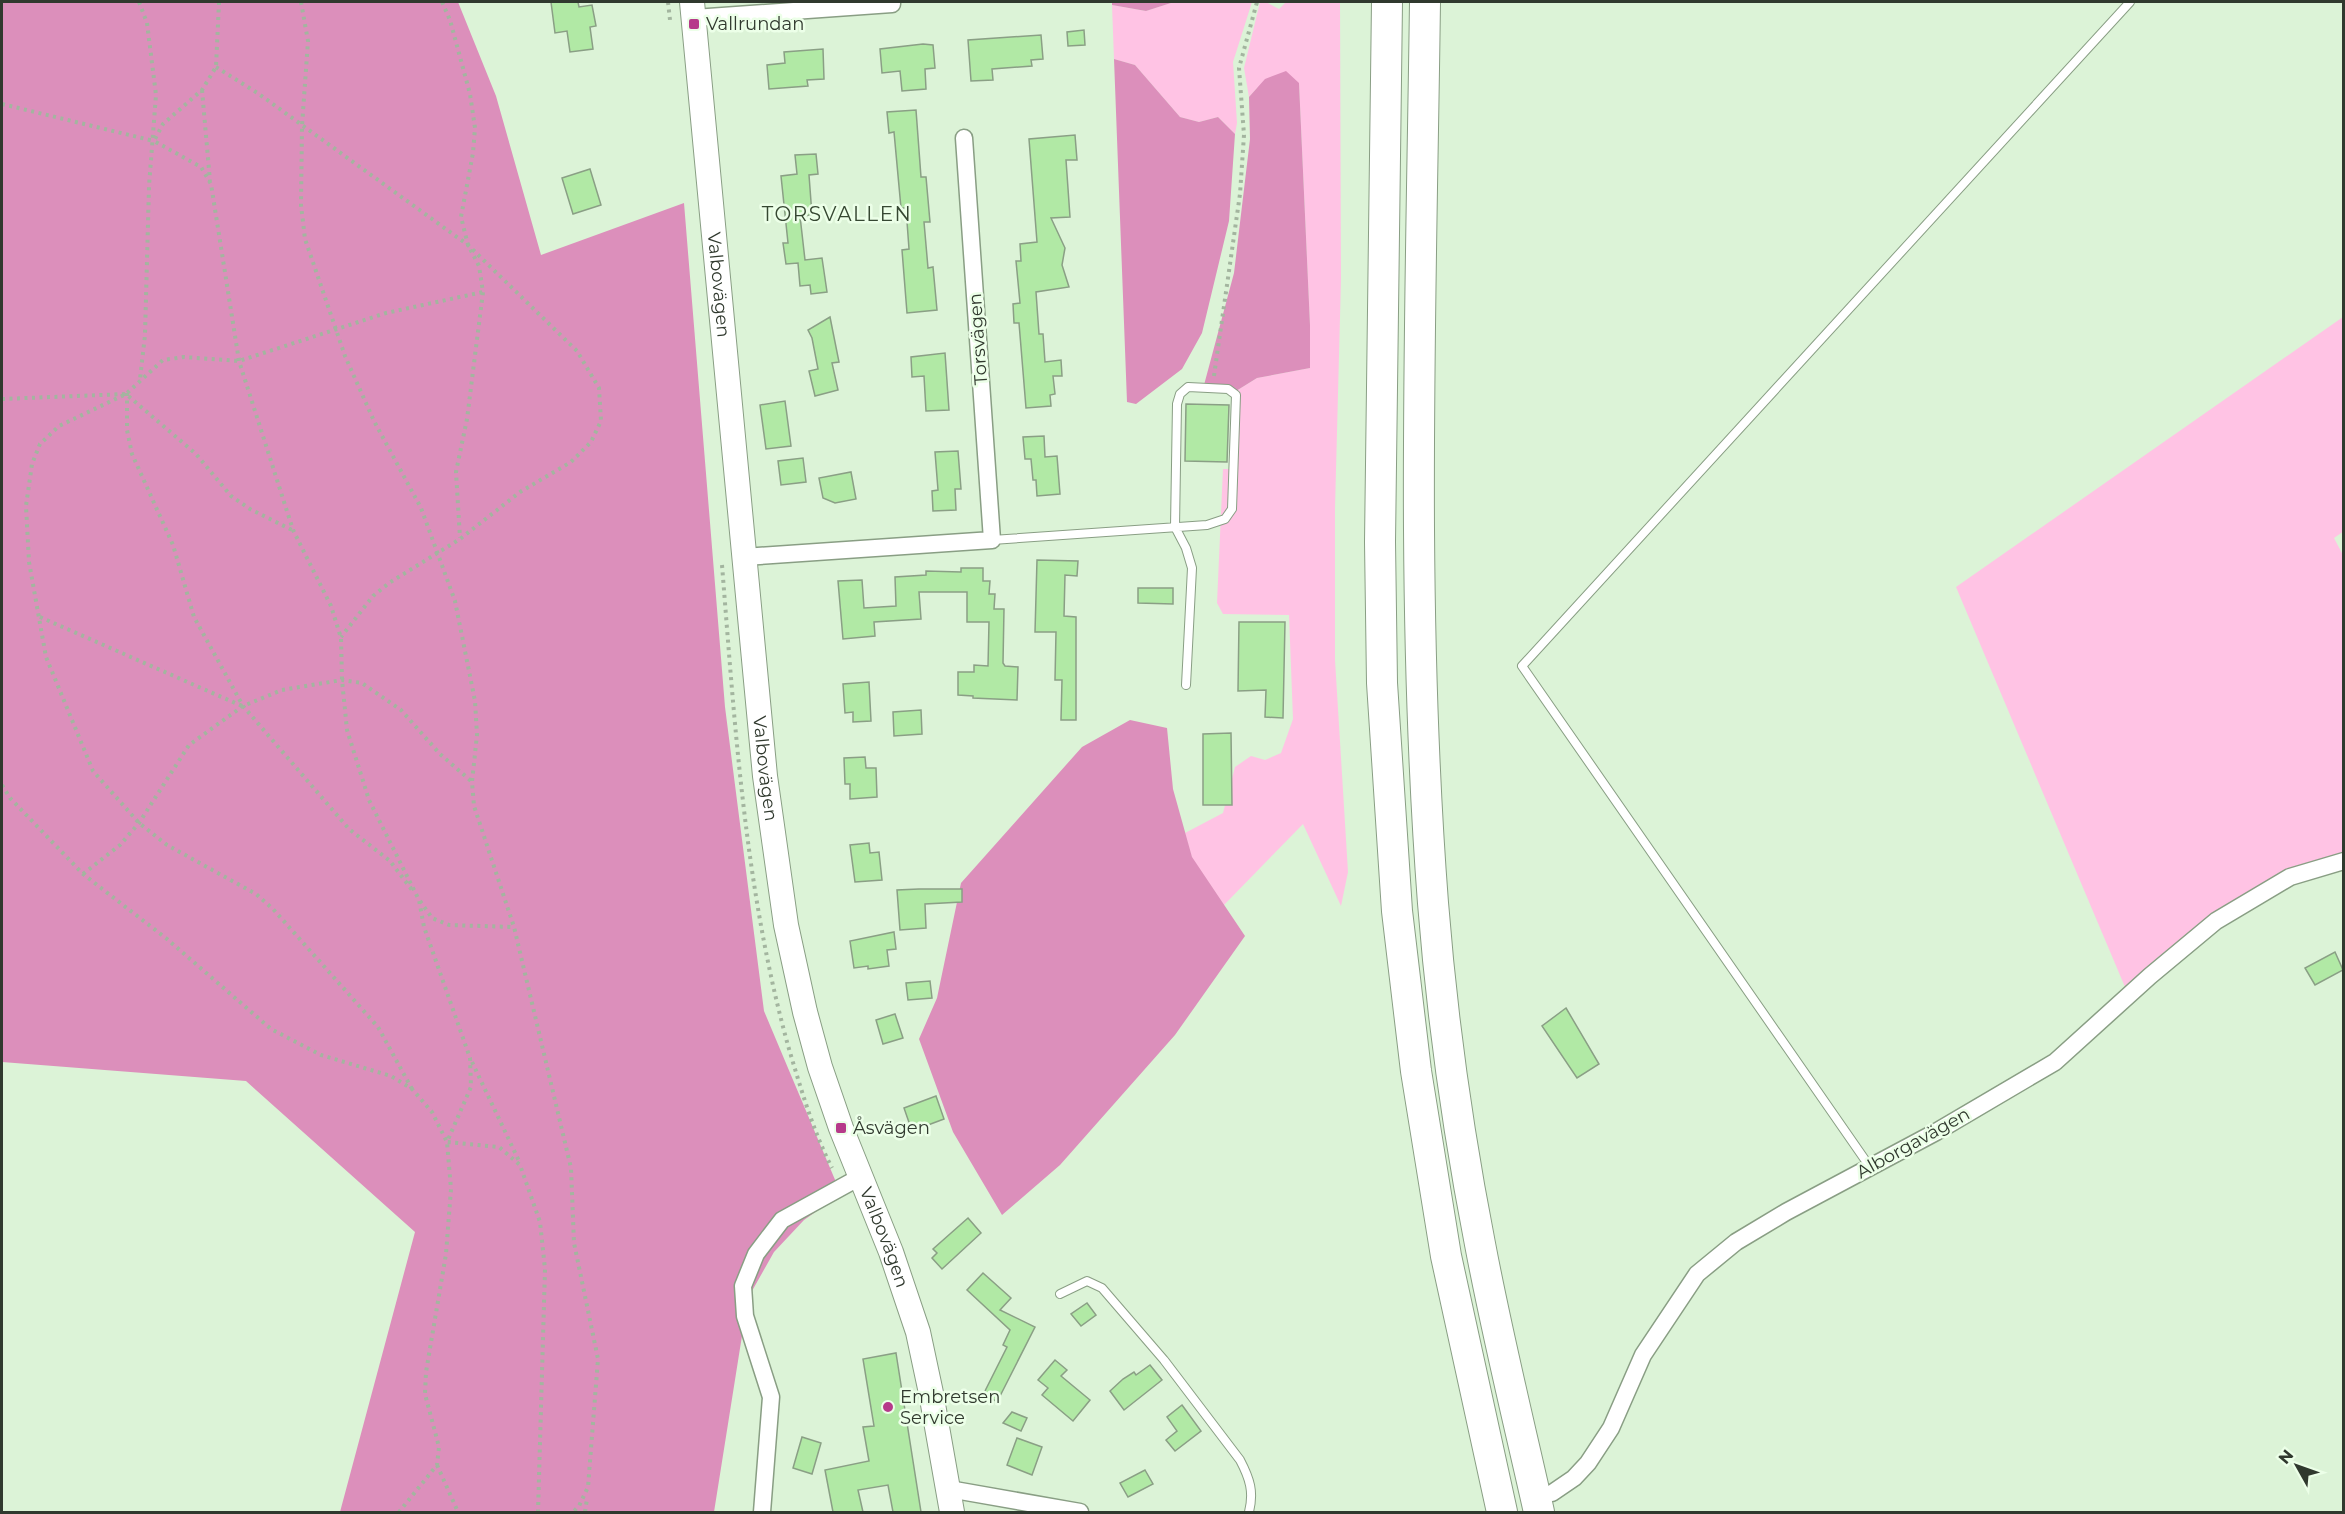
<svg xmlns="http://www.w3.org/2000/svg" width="2345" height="1514" font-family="Montserrat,sans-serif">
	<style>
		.green { fill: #ffc3e4 }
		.forest { fill: #dc8fbb }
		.building { fill: #b1e9a5; stroke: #8a9f85; stroke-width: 1.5 }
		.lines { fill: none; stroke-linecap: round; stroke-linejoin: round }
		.service-casing { stroke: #899e84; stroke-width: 10 }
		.minor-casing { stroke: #899e84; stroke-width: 19 }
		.secondary-casing { stroke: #899e84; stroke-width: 26 }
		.motorway-casing { stroke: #899e84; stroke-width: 32 }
		.path { stroke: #a3b59f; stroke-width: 4; stroke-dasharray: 3 4.5; stroke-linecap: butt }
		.service { stroke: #fff; stroke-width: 8 }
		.minor { stroke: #fff; stroke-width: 16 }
		.secondary { stroke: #fff; stroke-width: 24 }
		.motorway { stroke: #fff; stroke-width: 30 }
		.poi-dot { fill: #b63a8a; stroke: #ecffe8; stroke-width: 2 }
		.labels { text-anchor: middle; stroke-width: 5; stroke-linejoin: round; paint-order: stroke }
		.poi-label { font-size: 18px; fill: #30392e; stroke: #ecffe8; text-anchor: start }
		.street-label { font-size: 18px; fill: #30392e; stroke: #ecffe8 }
		.neighbourhood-label { font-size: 20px; letter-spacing: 1.5px; fill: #354731; stroke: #ecffe8 }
	</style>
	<rect width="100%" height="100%" fill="#dcf3d7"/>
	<g class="green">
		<path d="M1174,2H1252L1233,62L1237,123L1235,134L1218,117L1199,122L1180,117L1135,65L1114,59L1112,5L1146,11Z"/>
		<path d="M1260,2H1266L1279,9L1286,2H1340L1341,279L1335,508V660L1348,872L1341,906L1303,824L1224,905L1192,858L1185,833L1223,813L1235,767L1251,756L1265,760L1281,753L1293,719L1289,615L1223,614L1217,603L1223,469H1236V391L1257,378L1310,368V325L1299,83L1257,88L1249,97L1244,68Z"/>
		<path d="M2343,317L2344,531L2334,538L2344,557L2343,856L2223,911L2157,958L2125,987L1956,587Z"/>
	</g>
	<g class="forest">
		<path d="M2,2H458L496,96L541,255L684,203L725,707L764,1011L841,1194L804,1220L774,1252L748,1298L714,1512H340L415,1232L246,1081L2,1062Z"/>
		<path d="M1112,2H1174L1146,11L1112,5Z"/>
		<path d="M1114,59L1135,65L1180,117L1199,122L1218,117L1235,134L1229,221L1202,333L1182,369L1136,404L1127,402Z"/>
		<path d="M1286,71L1299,83L1310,325V368L1257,378L1236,391L1204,385L1234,273L1250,139L1249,97L1265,79Z"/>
		<path d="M1130,720L1167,728L1173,789L1192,857L1245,936L1175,1035L1060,1165L1002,1215L953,1132L919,1039L937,998L961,883L1082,747Z"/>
	</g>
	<g class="building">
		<path d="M551,2H578L579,7L592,5L596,26L590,27L593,49L570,52L567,31L555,33Z"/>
		<path d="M1084,30L1085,45L1068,46L1067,32Z"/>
		<path d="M1041,35L1043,59L1031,60L1032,66L992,69L993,80L971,81L968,40Z"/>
		<path d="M923,44L933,45L935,68L925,69L926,89L902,91L900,71L882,73L880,49Z"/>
		<path d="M823,49L824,79L807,80L808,86L769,89L767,65L785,63L784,52Z"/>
		<path d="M916,110L921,177H926L930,222H924L928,268L933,267L937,310L907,313L902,250L909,249L906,208H901L894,132L889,133L887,112Z"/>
		<path d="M1075,135L1077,160H1066L1070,217L1051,218L1065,248L1062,265L1069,287L1036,292L1039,334H1043L1045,362L1061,360L1062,376H1053L1055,394L1050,395L1051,406L1026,408L1019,323H1014L1013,304L1020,303L1016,261H1021L1020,244L1037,242L1029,139Z"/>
		<path d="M816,154L818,174L809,175L812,215L800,216L805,260L822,258L827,292L811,294L810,285L800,286L798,263L786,264L783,243H788L781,176L797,174L795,155Z"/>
		<path d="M590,169L601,205L573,214L562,178Z"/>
		<path d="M830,317L839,362L832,363L838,390L815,396L809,371L818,369L812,338L808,330Z"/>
		<path d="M945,353L949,410L926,411L924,376L912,377L911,357Z"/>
		<path d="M785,401L791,446L766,449L760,405Z"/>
		<path d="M1186,404L1229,405L1227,462L1185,461Z"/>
		<path d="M1044,436L1045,457L1057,456L1060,494L1037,496L1036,480H1033L1031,459H1025L1023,437Z"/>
		<path d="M958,451L961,489H955L956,510L933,511L932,491L938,490L935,452Z"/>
		<path d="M803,458L806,482L781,485L778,461Z"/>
		<path d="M851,472L856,499L835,503L823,498L819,478Z"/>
		<path d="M1037,560L1078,561L1077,576L1065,575L1064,616L1076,617V720H1061L1062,680H1055L1056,632H1035Z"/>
		<path d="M961,568H983V581H990L989,594H995L994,609H1004L1003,663L1005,666L1018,667L1017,700L973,698V696L958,695V672H974V665L988,666L989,622H967V592H919L921,619L874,622L875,636L843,639L838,581L862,580L864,608L896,606L895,577L926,575V571L961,572Z"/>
		<path d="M1138,588H1173V604L1138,603Z"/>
		<path d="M1239,622H1285L1283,718L1265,717L1266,690L1238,691Z"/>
		<path d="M869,682L871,721L853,722V712L845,713L843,684Z"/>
		<path d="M921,710L922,734L894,736L893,712Z"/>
		<path d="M1231,733L1232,805H1203V734Z"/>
		<path d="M865,757L866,768H876L877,797L850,799V784H845L844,758Z"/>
		<path d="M869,843L870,853L879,852L882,880L855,882L850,845Z"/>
		<path d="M919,889H962V902L925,904L926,928L900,930L897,890Z"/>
		<path d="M894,932L896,949L887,950L889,966L868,969V966L854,968L850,941Z"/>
		<path d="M2335,952L2343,970L2315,985L2305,968Z"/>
		<path d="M930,981L932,998L908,1000L906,983Z"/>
		<path d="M1566,1008L1599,1064L1577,1078L1542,1026Z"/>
		<path d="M895,1014L903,1038L883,1044L876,1020Z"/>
		<path d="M936,1096L944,1119L912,1131L904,1108Z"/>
		<path d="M968,1218L981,1233L942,1269L932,1258L937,1253L933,1249Z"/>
		<path d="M983,1273L1011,1298L1000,1310L1035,1327L997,1402L984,1393L1007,1347L1003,1345L1010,1330L967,1290Z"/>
		<path d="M1087,1303L1096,1315L1081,1326L1071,1314Z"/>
		<path d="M896,1353L921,1512H893L888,1485L858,1490L863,1512H833L825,1470L869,1461L863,1427L874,1426L863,1359Z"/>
		<path d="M1055,1360L1067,1370L1061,1376L1090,1400L1073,1421L1042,1395L1048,1388L1038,1380Z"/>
		<path d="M1150,1365L1162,1380L1124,1410L1110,1391L1123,1379L1134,1372L1136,1375Z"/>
		<path d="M1182,1405L1201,1431L1175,1451L1166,1440L1177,1431L1167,1417Z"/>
		<path d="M1012,1412L1027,1418L1021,1431L1003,1423Z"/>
		<path d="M802,1437L821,1443L812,1474L793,1468Z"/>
		<path d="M1017,1438L1042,1447L1032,1475L1007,1465Z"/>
		<path d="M1145,1470L1153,1484L1128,1497L1120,1483Z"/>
	</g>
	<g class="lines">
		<defs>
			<g id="service">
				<path d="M992,540L1207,525L1225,519L1232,509L1236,395L1228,389L1188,387L1180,394L1177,404L1175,527L1186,548L1192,568L1186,685"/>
				<path d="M1870,1167L1522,666L2130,2"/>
				<path d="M1060,1294L1087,1281L1102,1288L1164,1360L1240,1460C1250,1479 1254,1492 1249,1512"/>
			</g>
			<g id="minor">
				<path d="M694,18L892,4"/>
				<path d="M744,557L992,540L964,138"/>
				<path d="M949,1489L1080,1512"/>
				<path d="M1552,1493L1574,1478L1588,1463L1611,1428L1643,1355L1697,1274L1736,1242L1786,1212L1936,1132L2055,1062L2150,976L2216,921L2290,877L2344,861"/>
				<path d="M762,1512L771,1397L745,1316L743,1286L756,1254L782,1220L860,1177"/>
			</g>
			<g id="secondary">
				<path id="s1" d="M692,2L765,776L786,925L805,1012L820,1067L841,1128L891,1252L918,1332L931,1393L952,1512"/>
			</g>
			<g id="motorway">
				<path d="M1387,2L1380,542L1382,683L1397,911L1416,1071L1446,1256L1502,1512"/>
				<path d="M1425,2C1421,302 1410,603 1433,903C1442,1017 1458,1132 1480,1244C1497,1334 1519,1423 1539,1512"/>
			</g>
		</defs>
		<use href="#service" class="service-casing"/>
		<use href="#minor" class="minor-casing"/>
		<use href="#secondary" class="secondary-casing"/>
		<use href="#motorway" class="motorway-casing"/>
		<g class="path">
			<path d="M139,2L147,23L156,95L149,186L145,335L140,379"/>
			<path d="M219,2L216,67L202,90L163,124L154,141L201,167L211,184L239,361L293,530L331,606L341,638L342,680L347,730L369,800L419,900L424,927L470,1058L471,1087L447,1142L499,1147L520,1165L540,1222L545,1269L538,1512"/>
			<path d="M301,2L308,41L302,126L301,205L305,239L345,356L374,421L421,508L455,601L475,701L477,735L472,782L474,806L514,927L571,1168L574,1243L598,1359L588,1487L579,1506L573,1512"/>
			<path d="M442,2L450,20L470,94L475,128L473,153L461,217L468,245L479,266L483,292L467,419L456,472L460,538"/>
			<path d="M668,2L670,20"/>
			<path d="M216,67L259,94L468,245L577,351L599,388L601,421L591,442L571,462L520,492L460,539L389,583L373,596L341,637"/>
			<path d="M202,90L210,181"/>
			<path d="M2,104L154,141"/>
			<path d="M1214,376L1240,194L1244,135L1239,68L1257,2"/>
			<path d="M127,393V430L132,454L173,545L194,617L243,706L349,829L390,861L412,890"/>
			<path d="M2,399L126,394L196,454L231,496L250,509L292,530"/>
			<path d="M722,565C735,727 745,892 789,1049C801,1089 813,1131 832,1168"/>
			<path d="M40,617L242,706"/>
			<path d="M2,785L10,798L83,874L167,939L271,1029L321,1055L391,1076L412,1089L432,1112L447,1142L451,1189L446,1254L426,1372L425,1394L439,1447L437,1465L399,1512"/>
			<path d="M83,874L120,845L139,823L189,745L243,706L282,690L342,680L362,683L401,710L440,754L471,781"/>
			<path d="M420,901L432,918L449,925L514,927"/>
			<path d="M472,1062L520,1163"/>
			<path d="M412,1089L378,1027L273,909L256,894L167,845L139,823L93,771L46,657L29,562L26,506L32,464L40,444L59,426L126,394L163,360L184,357L239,361L386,313L483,292"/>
			<path d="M437,1465L458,1512"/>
			<path d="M585,1512L587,1499"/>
		</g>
		<use href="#service" class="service"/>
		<use href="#minor" class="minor"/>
		<use href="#secondary" class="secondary"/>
		<use href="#motorway" class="motorway"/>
	</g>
	<g class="poi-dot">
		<rect x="688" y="18" width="12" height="12" rx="3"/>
		<rect x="835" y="1122" width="12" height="12" rx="3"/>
		<circle cx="888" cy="1407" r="6"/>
	</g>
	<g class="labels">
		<g class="poi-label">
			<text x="706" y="30">Vallrundan</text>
			<text x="853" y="1134">Åsvägen</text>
			<text x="900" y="1403">Embretsen<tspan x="900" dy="21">Service</tspan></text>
		</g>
		<g class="street-label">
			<text dy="6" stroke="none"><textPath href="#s1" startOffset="284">Valbovägen</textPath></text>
			<text transform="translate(978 339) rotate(-94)" y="6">Torsvägen</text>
			<text dy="6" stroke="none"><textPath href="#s1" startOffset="770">Valbovägen</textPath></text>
			<text transform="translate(1913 1143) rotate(-29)" y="6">Alborgavägen</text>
			<text dy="6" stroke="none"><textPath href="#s1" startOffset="1256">Valbovägen</textPath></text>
		</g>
		<g class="neighbourhood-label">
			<text x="837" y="221">TORSVALLEN</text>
		</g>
	</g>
	<rect width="2345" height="1514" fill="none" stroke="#30392e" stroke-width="6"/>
	<g transform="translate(2297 1466) rotate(310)" stroke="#ecffe8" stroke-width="4.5" paint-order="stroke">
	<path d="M0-4.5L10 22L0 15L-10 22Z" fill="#30392e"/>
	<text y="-9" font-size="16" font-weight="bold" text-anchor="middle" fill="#30392e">N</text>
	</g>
</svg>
